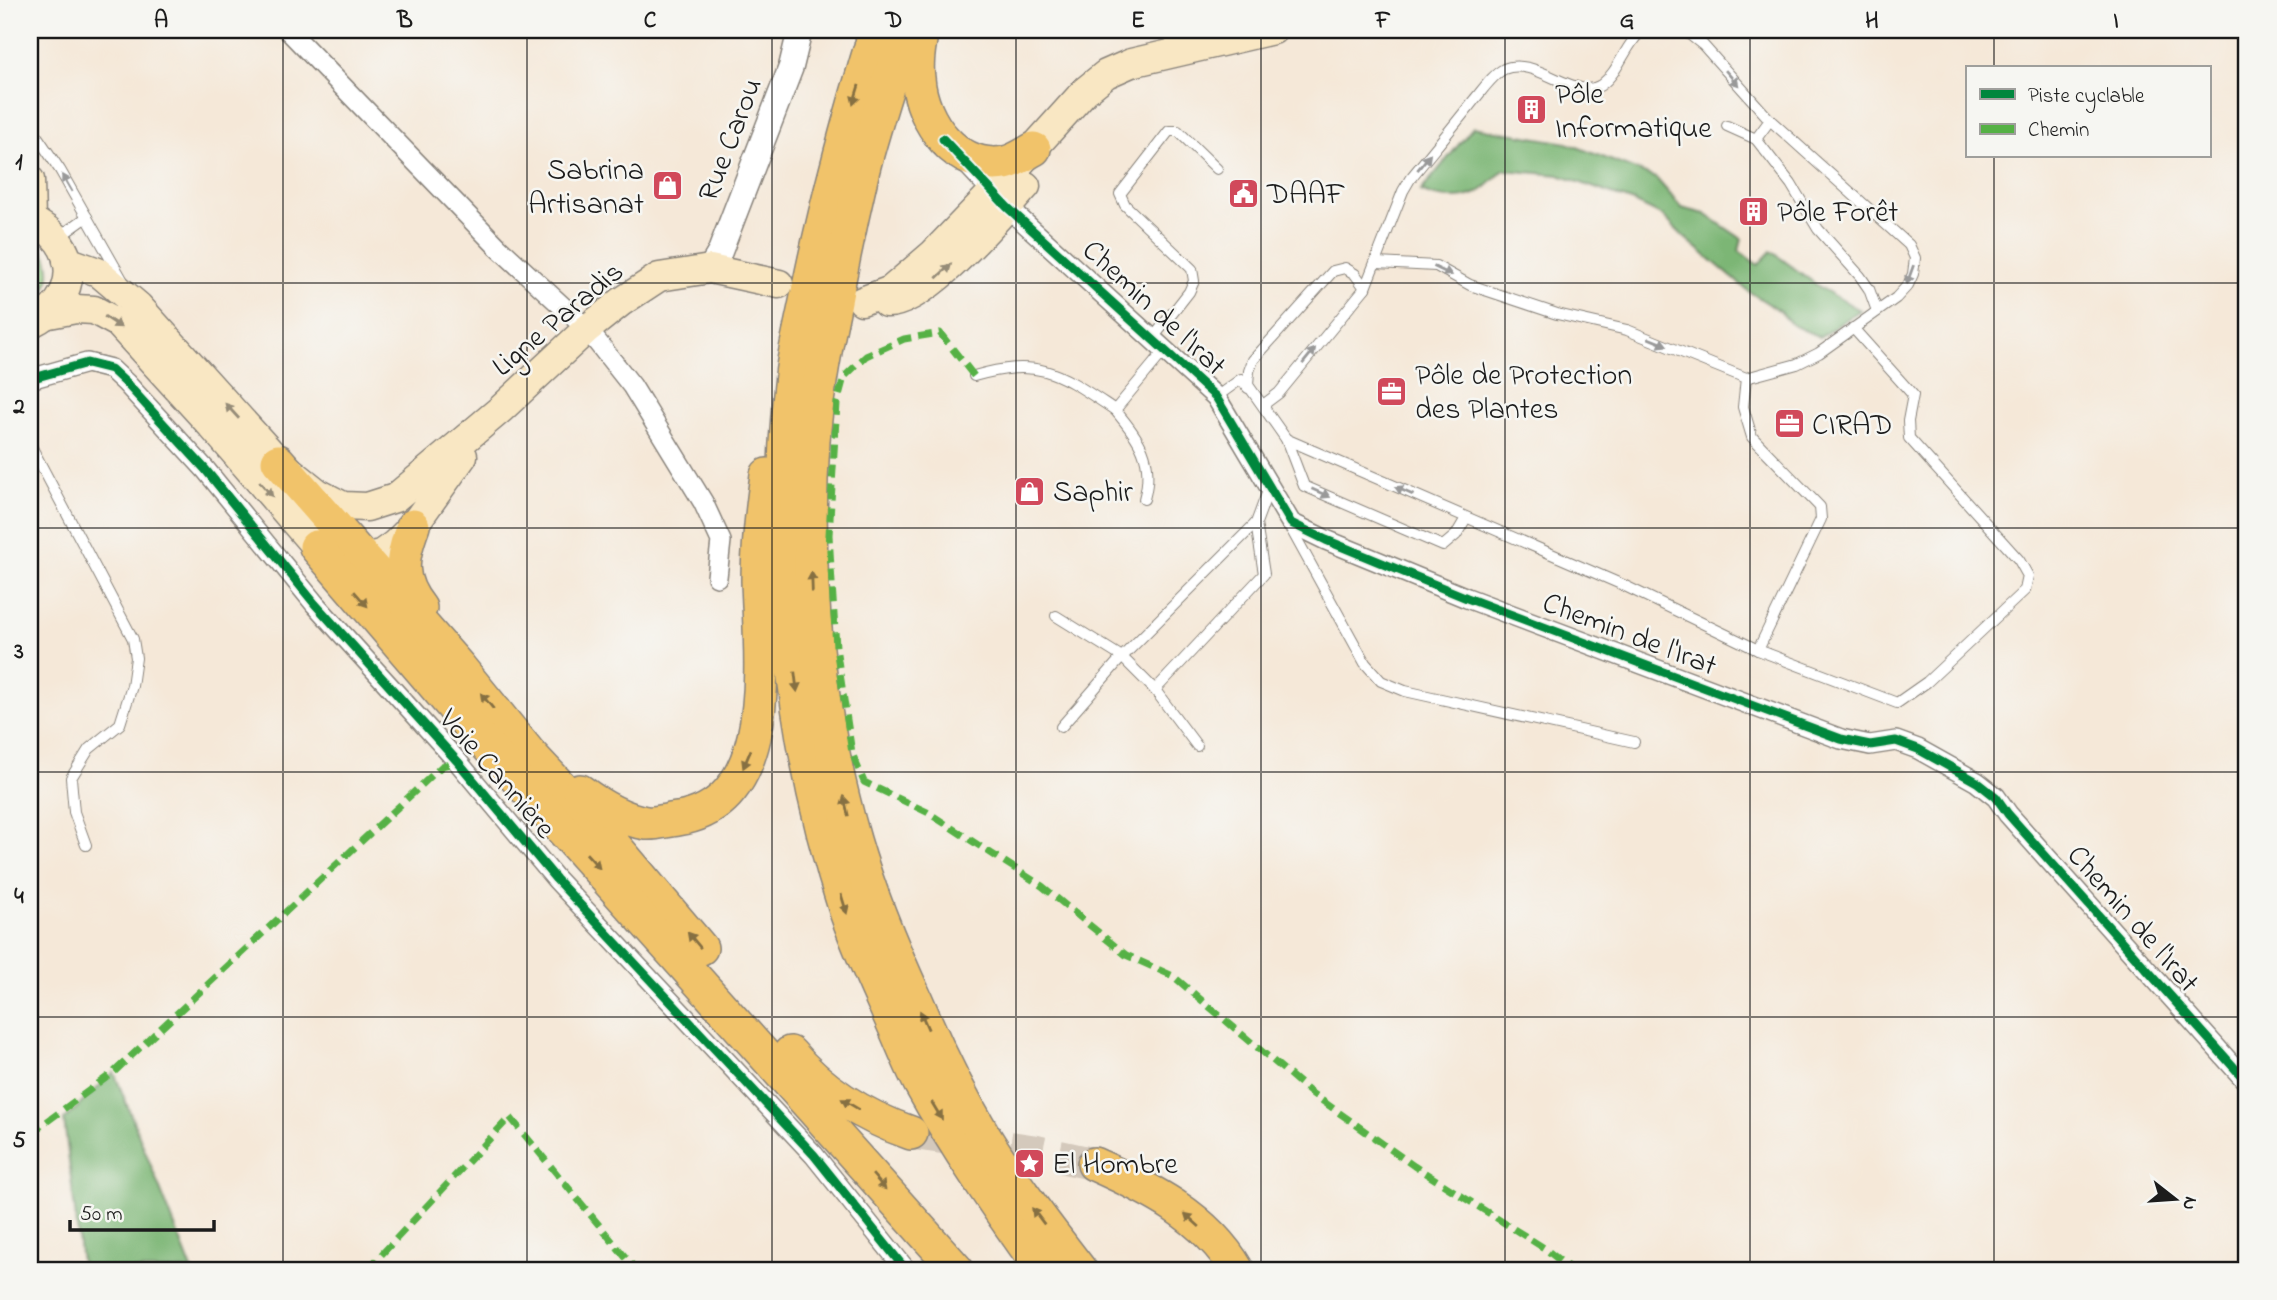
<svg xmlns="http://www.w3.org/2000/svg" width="2277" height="1300" font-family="'Indie Flower',sans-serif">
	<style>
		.green { fill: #9ad487; stroke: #5b7852; stroke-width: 2 }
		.forest { fill: #7bb674; stroke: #4c6948; stroke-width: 2 }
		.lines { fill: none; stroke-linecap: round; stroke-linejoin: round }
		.trunk-tunnel { stroke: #d4c9bc; stroke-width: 33; stroke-dasharray: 33 17; stroke-linecap: butt }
		.service-casing { stroke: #88827a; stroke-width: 12 }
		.minor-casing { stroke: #88827a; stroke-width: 22 }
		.tertiary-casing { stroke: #88827a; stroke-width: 27 }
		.secondary-casing { stroke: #88827a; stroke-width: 31 }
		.trunk-casing { stroke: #88827a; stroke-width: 36 }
		.service { stroke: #fff; stroke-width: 10 }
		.minor { stroke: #fff; stroke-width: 19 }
		.tertiary { stroke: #fff; stroke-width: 24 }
		.secondary { stroke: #f9e7c3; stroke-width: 28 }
		.trunk { stroke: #f1c36a; stroke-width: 33 }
		.quiet { stroke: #55b145; stroke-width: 7; stroke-dasharray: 14 7; stroke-linecap: butt }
		.cycleway-casing { stroke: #f6f6f2; stroke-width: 13 }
		.cycleway { stroke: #00873e; stroke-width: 9 }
		.oneway { fill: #999 }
		.oneway2 { fill: #867043 }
		.oneway3 { fill: #968c78 }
		.grid { fill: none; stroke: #1c1c1c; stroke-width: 2; stroke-opacity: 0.55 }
		.labels { text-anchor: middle; stroke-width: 5; stroke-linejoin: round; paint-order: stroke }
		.poi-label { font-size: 30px; fill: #1c1c1c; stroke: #f6f6f2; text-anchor: start }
		.street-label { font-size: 30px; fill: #1c1c1c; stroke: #f6f6f2 }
		.neatline { fill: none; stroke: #1c1c1c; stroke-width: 2.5 }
		.grid-label { font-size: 23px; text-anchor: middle; font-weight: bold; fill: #1c1c1c }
	</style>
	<rect width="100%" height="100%" fill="#f6f6f2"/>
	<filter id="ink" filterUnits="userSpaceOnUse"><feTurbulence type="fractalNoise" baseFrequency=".0143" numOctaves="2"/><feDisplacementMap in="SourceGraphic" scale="14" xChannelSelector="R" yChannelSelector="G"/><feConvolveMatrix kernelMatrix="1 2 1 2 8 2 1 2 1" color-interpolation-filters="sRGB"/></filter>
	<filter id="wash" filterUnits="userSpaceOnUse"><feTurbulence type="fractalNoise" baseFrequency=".00686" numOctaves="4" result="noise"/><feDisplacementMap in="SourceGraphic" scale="28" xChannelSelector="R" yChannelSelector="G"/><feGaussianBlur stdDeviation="1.57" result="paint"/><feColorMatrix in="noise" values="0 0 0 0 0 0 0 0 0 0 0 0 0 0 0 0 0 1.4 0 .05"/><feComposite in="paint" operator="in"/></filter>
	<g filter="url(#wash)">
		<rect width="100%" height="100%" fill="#f5e8d8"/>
		<path class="green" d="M30,237C55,255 56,287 30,305Z"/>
		<g class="forest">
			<path d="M1473,127L1567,143L1656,178L1682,208L1705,214L1742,239L1739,251L1758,265L1771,251L1821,288L1860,310L1820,337L1792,325L1780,311L1748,291L1684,237L1663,216L1634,202L1559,175L1504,170C1496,177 1487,188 1477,193C1460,201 1438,199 1421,191Z"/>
			<path d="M114,1072L192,1270H82L64,1120Z"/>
		</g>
	</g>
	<g filter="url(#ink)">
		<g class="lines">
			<path class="trunk-tunnel" d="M911,1133L1034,1151L1094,1164"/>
			<defs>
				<g id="service">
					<path d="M30,126L60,170L123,281"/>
					<path d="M1727,126L1756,139L1770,120"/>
					<path d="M1756,139L1791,184L1818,229L1860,276L1869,289L1877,311"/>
					<path d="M59,237L87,217"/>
					<path d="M1377,263L1436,266L1470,285L1557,314L1627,330L1746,378L1797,364L1819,353L1896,298L1908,285L1913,274L1915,258L1909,245L1770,120L1703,45L1684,30"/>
					<path d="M1365,288L1355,274L1345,268L1333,271L1253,360L1249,371L1248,385L1286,439L1304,486L1443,546L1456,535L1466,518"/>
					<path d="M1153,338L1189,292L1194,281L1192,269L1125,205L1120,194L1169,131H1178L1217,169"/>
					<path d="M974,376C1041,357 1059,373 1115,410"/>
					<path d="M1746,378L1743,407L1752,437L1820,507L1821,519L1758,650"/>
					<path d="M1216,397L1241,379L1248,388"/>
					<path d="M1263,405L1279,393L1365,288L1403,191L1410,179C1431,153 1453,127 1474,100C1482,91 1492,75 1504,69C1534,55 1576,102 1601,85C1619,72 1625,45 1642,30"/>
					<path d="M1286,439L1623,585L1758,650L1897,703L1927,682L2025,590L2028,576L2019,560L1909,438L1908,421L1913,395L1853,328"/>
					<path d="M30,444L133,639L136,658L132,686L120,724L89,749L71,778L74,812L86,845"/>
					<path d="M1144,499C1155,460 1139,438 1115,410L1165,350"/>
					<path d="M1289,525L1365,663L1381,681L1405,691L1634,742"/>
					<path d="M1056,616L1122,657L1155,690L1197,746"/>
					<path d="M1155,690L1264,574L1256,523L1269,488"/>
					<path d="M1061,727L1122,657L1256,523"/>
				</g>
				<g id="minor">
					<path d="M288,30L498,247L587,329L632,386L703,502L721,541L717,577"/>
					<path d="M965,162L1007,207L1216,397L1291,523L1326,540L1467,598L1841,739L1870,745L1896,741L1918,749L1977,782L1996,797L2008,814L2247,1082"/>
					<path d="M30,379L87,363L111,369L126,383L205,469L315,604L458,762L556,879L814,1155L906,1270"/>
				</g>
				<path id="tertiary" d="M710,269L719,254L791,67L800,30"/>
				<g id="secondary">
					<path d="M30,180L31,220"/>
					<path d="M30,220C82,242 81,301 30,324"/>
					<path d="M67,261L98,272L138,306L278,461L318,493L343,506L367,507L395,498L501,409L587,329L621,302L659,277L710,269L779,284"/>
					<path d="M862,301L891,290L933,254L1011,173L1085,91L1106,74L1131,63L1273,30"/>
					<path d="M886,303C925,306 1000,214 1026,186"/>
					<path d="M49,314L76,309L94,310L118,323L211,425L316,547L361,558L381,554L395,544L413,526L463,456"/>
				</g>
				<g id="trunk">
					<path d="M876,30C849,118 825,206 807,297C802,323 795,349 792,375C771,553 791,744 847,914C860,951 877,987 893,1023C902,1043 910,1064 920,1083C956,1148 999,1210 1042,1270"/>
					<path d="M905,30C891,76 875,122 863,169C852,216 842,263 833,311C824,354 816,397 813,441C804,574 817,712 854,840C870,895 892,948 916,1000C936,1047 958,1092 984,1136C1013,1183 1046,1226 1080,1270"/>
					<path d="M922,30C919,44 916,64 918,78C921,122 957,171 1005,163C1015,161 1025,154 1034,149"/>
					<path d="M278,461L460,668L530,754L596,824L701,948"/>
					<path d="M413,526C401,558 397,579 420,608"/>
					<path d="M316,547L466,722L957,1270"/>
					<path d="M580,791C600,806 621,819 646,823C656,824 668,820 678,819C780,803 760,654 758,581C758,545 762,511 767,475"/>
					<path d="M790,1053C822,1091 865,1117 911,1133"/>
					<path d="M1094,1164C1148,1188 1206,1216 1237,1270"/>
				</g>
			</defs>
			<use href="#service" class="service-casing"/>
			<use href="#minor" class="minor-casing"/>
			<use href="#tertiary" class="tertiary-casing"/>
			<use href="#secondary" class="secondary-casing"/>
			<use href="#trunk" class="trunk-casing"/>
			<use href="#service" class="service"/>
			<use href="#minor" class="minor"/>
			<use href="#tertiary" class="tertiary"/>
			<use href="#secondary" class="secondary"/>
			<use href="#trunk" class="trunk"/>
			<g class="quiet">
				<path d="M974,376L940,333L904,339L866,356L844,377L837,403L829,535L836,647L852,753L864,782L927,812L1042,886L1126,955L1173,976L1310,1092L1414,1166L1544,1248L1572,1270"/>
				<path d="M30,1134L114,1072L442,766L458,762"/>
				<path d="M367,1270L510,1117L636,1270"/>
			</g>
			<defs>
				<g id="cycleway">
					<path d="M943,139L1007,207L1216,397L1291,523L1326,540L1467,598L1841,739L1870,745L1896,741L1918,749L1977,782L1996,797L2008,814L2247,1082"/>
					<path d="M30,379L87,363L111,369L126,383L205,469L315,604L458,762L556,879L814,1155L906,1270"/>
				</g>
			</defs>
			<use href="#cycleway" class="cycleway-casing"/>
			<use href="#cycleway" class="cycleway"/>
		</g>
		<defs><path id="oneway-solid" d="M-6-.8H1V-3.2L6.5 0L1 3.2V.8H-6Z" transform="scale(1.75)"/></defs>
		<g class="oneway">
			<use href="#oneway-solid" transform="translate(1732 78) rotate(49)"/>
			<use href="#oneway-solid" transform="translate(1424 162) rotate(-51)"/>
			<use href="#oneway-solid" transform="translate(67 183) rotate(-120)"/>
			<use href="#oneway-solid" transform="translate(1443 271) rotate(25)"/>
			<use href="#oneway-solid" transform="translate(1910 275) rotate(110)"/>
			<use href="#oneway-solid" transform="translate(1658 342) rotate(22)"/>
			<use href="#oneway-solid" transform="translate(1309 356) rotate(-51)"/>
			<use href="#oneway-solid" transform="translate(1404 491) rotate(-156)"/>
			<use href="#oneway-solid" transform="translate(1321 493) rotate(24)"/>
		</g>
		<g class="oneway2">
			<use href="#oneway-solid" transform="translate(856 95) rotate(107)"/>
			<use href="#oneway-solid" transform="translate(812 582) rotate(-92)"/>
			<use href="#oneway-solid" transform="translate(361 599) rotate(49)"/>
			<use href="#oneway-solid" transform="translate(796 682) rotate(83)"/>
			<use href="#oneway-solid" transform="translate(487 701) rotate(-129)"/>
			<use href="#oneway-solid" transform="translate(747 759) rotate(113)"/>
			<use href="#oneway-solid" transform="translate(846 806) rotate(-103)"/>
			<use href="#oneway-solid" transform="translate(593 861) rotate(48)"/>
			<use href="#oneway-solid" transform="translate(844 904) rotate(73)"/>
			<use href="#oneway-solid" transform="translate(694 940) rotate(-130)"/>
			<use href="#oneway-solid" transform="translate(924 1020) rotate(-114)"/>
			<use href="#oneway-solid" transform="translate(850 1104) rotate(-149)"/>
			<use href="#oneway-solid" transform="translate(937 1111) rotate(59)"/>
			<use href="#oneway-solid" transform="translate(879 1182) rotate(49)"/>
			<use href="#oneway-solid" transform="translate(1038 1216) rotate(-127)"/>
			<use href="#oneway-solid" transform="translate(1192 1220) rotate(-138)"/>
		</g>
		<g class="oneway3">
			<use href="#oneway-solid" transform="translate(944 271) rotate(-43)"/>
			<use href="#oneway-solid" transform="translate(113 322) rotate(33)"/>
			<use href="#oneway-solid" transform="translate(232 411) rotate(-132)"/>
			<use href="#oneway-solid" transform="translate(266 489) rotate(49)"/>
		</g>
	</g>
	<path class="grid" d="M283,30V1270M527,30V1270M772,30V1270M1016,30V1270M1261,30V1270M1505,30V1270M1750,30V1270M1994,30V68M1994,156V1270M30,283H2247M30,528H2247M30,772H2247M30,1017H2247"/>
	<defs>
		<symbol id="building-square" viewBox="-11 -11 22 22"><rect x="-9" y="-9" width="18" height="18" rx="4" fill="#d1495b" stroke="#f6f6f2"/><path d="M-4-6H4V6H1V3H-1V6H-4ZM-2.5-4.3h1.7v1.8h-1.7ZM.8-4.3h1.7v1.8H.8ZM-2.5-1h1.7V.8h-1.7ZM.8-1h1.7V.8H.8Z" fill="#fff"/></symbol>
		<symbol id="shop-square" viewBox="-11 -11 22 22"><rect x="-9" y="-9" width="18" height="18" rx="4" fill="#d1495b" stroke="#f6f6f2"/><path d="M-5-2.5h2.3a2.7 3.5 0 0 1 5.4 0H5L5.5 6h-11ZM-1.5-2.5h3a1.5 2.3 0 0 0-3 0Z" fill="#fff"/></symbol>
		<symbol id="civic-square" viewBox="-11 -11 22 22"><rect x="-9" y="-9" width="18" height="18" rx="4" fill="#d1495b" stroke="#f6f6f2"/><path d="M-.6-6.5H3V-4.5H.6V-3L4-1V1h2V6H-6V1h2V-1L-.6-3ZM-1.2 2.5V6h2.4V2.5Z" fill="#fff"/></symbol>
		<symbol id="office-square" viewBox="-11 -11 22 22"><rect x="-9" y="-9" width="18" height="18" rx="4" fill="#d1495b" stroke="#f6f6f2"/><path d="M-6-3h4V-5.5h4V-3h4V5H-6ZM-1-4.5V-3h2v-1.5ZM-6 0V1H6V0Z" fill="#fff"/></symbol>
		<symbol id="sight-square" viewBox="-11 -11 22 22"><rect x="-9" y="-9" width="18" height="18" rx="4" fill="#d1495b" stroke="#f6f6f2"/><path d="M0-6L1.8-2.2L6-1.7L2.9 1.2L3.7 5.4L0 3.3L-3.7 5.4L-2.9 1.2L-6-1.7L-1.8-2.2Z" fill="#fff"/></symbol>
	</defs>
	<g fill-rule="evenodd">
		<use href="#building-square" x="1514" y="92" width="35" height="35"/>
		<use href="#shop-square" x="650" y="168" width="35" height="35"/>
		<use href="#civic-square" x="1226" y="176" width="35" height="35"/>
		<use href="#building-square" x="1736" y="194" width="35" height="35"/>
		<use href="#office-square" x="1374" y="374" width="35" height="35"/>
		<use href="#office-square" x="1772" y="406" width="35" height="35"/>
		<use href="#shop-square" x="1012" y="474" width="35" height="35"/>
		<use href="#sight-square" x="1012" y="1146" width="35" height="35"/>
	</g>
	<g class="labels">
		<g class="poi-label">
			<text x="1555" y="103">Pôle<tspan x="1555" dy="34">Informatique</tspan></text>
			<text x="644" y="179" text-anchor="end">Sabrina<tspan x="644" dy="34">Artisanat</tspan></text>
			<text x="1267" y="203">DAAF</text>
			<text x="1777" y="221">Pôle Forêt</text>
			<text x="1415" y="384">Pôle de Protection<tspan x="1415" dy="34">des Plantes</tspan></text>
			<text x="1812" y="434">CIRAD</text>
			<text x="1053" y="501">Saphir</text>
			<text x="1052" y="1173">El Hombre</text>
		</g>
		<g class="street-label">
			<text transform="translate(729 139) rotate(-69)" y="10">Rue Carou</text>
			<text transform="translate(1155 307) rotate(43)" y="10">Chemin de l'Irat</text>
			<text transform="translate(557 318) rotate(-40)" y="10">Ligne Paradis</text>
			<text transform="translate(1630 633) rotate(21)" y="10">Chemin de l'Irat</text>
			<text transform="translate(498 773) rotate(49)" y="10">Voie Cannière</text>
			<text transform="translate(2134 918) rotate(49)" y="10">Chemin de l'Irat</text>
		</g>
	</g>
	<rect width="2277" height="1300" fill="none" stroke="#f6f6f2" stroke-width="77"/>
	<rect x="1966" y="66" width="245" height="91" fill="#f6f6f2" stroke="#9f9f9c" stroke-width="2"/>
	<rect x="1980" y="89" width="35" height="10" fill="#00873e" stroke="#9f9f9c" stroke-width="2"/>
	<text x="2028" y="102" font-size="21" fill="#1c1c1c">Piste cyclable</text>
	<rect x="1980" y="124" width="35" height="10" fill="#55b145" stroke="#9f9f9c" stroke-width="2"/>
	<text x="2028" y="136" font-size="21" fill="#1c1c1c">Chemin</text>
	<g transform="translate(2175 1199) rotate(107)" stroke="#f6f6f2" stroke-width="5" paint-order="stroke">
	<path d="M0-5L12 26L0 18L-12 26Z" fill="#1c1c1c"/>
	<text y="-10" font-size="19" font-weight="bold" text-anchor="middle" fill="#1c1c1c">N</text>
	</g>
	<path d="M70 1220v10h144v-10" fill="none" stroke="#1c1c1c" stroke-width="3.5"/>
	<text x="80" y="1220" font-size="21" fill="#1c1c1c" stroke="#f6f6f2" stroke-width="5" paint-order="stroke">50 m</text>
	<rect x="38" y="38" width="2200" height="1224" class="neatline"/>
	<g class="grid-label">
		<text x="161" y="27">A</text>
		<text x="405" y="27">B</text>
		<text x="650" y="27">C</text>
		<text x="894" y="27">D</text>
		<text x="1138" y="27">E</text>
		<text x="1383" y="27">F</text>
		<text x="1627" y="27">G</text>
		<text x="1872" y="27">H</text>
		<text x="2116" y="27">I</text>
		<text x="19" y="169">1</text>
		<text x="19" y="413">2</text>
		<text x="19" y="658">3</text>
		<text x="19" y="903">4</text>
		<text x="19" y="1147">5</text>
	</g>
</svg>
